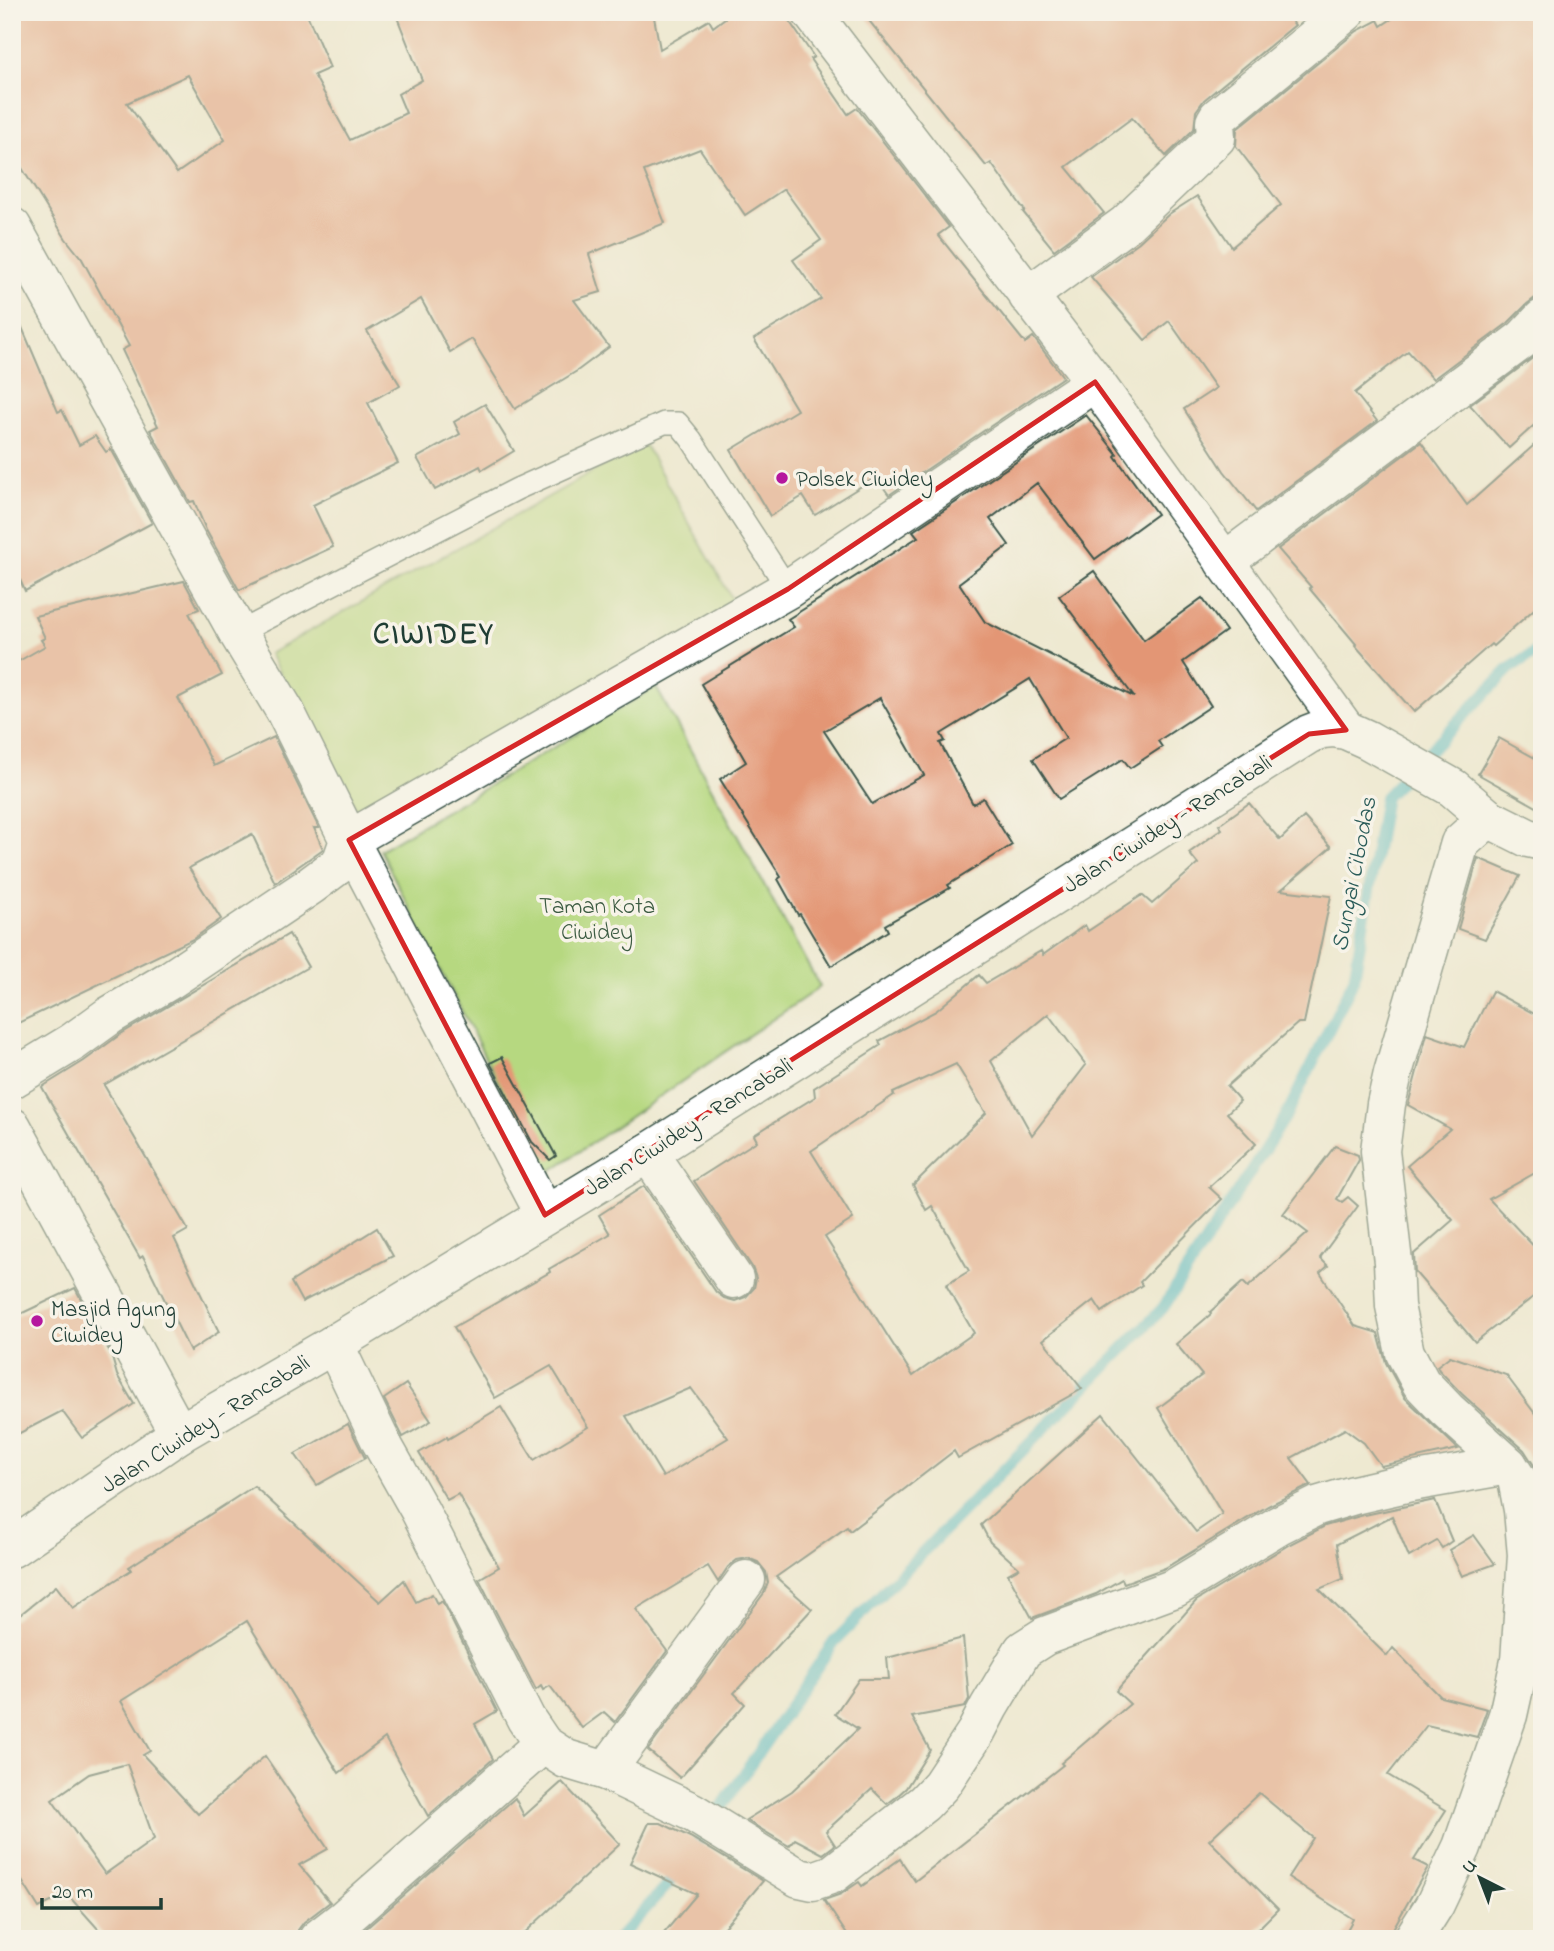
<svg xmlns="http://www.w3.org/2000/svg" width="1554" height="1951" font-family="'Indie Flower',sans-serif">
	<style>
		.green { fill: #b6d880; stroke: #6a8a5a; stroke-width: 2 }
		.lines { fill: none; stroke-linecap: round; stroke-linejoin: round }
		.stream { stroke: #4bb7c7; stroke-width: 12 }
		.building { fill: #e39675; fill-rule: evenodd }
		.lane-casing { stroke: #3e574c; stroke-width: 24 }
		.street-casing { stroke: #3e574c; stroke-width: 41 }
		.secondary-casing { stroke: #3e574c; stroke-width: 41 }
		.highway-casing { stroke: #3e574c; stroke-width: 41 }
		.lane { stroke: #fff; stroke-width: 21 }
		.street { stroke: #fff; stroke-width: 38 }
		.secondary { stroke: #fff; stroke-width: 38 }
		.highway { stroke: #fff; stroke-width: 38 }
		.marked { fill: none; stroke: #d62828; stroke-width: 5; stroke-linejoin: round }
		.poi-dot { fill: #b5179e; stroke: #f7f3e8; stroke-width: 2.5 }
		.labels { text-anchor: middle; stroke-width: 7; stroke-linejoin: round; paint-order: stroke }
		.poi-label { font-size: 23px; fill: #1f3d34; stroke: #f7f3e8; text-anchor: start }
		.street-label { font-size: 23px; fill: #1f3d34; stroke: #f7f3e8 }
		.park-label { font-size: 23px; fill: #3d5c43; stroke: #f7f3e8 }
		.water-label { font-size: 24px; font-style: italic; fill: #2a5c59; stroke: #f7f3e8 }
		.district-label { font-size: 30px; font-weight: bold; letter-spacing: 2px; fill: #1f3d34; stroke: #f7f3e8 }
	</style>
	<rect width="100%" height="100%" fill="#f7f3e8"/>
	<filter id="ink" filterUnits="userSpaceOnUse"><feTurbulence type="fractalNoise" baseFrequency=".0143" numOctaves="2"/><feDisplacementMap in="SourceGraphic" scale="14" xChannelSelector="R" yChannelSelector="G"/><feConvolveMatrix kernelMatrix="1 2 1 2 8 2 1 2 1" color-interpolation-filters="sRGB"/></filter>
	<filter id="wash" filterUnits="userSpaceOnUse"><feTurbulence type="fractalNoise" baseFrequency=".00686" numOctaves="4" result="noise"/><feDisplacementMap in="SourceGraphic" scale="28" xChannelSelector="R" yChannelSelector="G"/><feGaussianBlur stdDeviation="1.57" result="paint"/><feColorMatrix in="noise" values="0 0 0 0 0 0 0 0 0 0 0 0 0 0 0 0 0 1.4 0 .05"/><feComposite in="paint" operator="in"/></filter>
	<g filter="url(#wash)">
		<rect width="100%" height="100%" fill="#eee9d1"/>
		<g class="green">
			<path d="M644,443L736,606L361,818L269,654Z"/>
			<path d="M656,687L820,987L545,1175L380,850Z"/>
		</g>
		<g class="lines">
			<path class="stream" d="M618,1939L671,1881L834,1642L1163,1308L1286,1116L1354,979L1385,797L1509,669L1542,648"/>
		</g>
		<g id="blocks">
			<g class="building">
				<path d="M12,12H306L330,68L314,75L350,140L406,113L398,94L422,80L395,12H653L660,49L709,20L713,27L733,12H783L814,57L810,59L848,114L857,108L949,227L938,235L1025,343L1033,337L1063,377L889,495L876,477L815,515L803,496L770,516L731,450L797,410L754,339L821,299L793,260L821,240L784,189L745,215L700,149L644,171L665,223L589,254L601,292L574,300L609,347L577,371L515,409L472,339L450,352L421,299L367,331L400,385L368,403L398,463L313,505L333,547L239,590L206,530L194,501L190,502L150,430L158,426L122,350L129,346L82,259L66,239L12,152ZM188,75L225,140L177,173L127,103Z"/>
				<path d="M862,12H1284L1295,25L1204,100L1196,111L1194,129L1166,156L1132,118L1066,167L1104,213L1054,250L1023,212L1025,211L991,163L986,166Z"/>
				<path d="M1402,12H1542V298H1535L1527,304L1508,323L1433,379L1408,351L1355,393L1377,421L1256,511L1224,471L1184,409L1216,388L1169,321L1145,340L1091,277L1139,242L1169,214L1197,196L1232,247L1281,205L1236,146L1237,129L1357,31L1378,20L1381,26Z"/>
				<path d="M12,304L58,412L62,410L79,445L95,436L106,452L111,449L152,523L25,591L12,562Z"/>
				<path d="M1542,351V418L1509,448L1470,405Z"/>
				<path d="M485,404L514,451L482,470L480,466L435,490L417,458L460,434L454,422Z"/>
				<path d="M1086,415L1117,454L1115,456L1157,514L1095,559L1037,483L990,519L1009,545L959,583L985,622L1134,697L1059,596L1094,571L1144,640L1202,598L1226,631L1183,662L1211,706L1158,741L1162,747L1130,768L1123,759L1059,799L1033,759L1066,738L1030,679L941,734L945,741L940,743L973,804L983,798L1012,845L948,885L950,888L885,925L888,931L831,966L800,914L798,915L778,879L781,877L720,779L746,762L701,684L794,627L788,619L918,537L913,531ZM880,698L924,775L872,804L824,731Z"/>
				<path d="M1542,438V602L1493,646L1491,644L1414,712L1355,645L1356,644L1309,588L1311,587L1278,549L1421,442L1467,505Z"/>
				<path d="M184,581L199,609L189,613L222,675L178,698L214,766L274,737L319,828H314L323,849L275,883L252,834L189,868L221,919L193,939L12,1026V665L45,646L41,640L45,638L35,616Z"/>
				<path d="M1499,738L1542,762V810L1478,774Z"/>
				<path d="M1249,803L1280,840L1304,817L1331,847L1281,890L1331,896L1304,1023H1298L1227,1086L1240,1101L1227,1113L1256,1144L1209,1187L1222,1199L1140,1282L1142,1285L1102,1312L1094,1300L1043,1340L1082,1389L958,1458L954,1451L850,1531L847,1527L776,1577L812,1609L734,1693L745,1704L680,1778L648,1750L764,1593L768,1583L766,1572L758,1562L748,1558L737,1560L728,1567L718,1582L708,1566L636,1609L667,1651L615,1722L604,1712L582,1728L550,1686L543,1690L541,1686L536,1690L479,1579L499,1567L458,1494L447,1500L419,1453L447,1437L448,1439L501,1407L534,1460L588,1427L551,1366L495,1398L454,1327L550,1272L549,1269L610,1234L599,1215L644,1186L716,1292L724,1298L735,1301L746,1297L754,1288L756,1278L752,1267L694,1181L757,1141L754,1135L815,1097L814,1088L881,1045L879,1041L936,1011L979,975L986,983L1041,951L1043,955L1085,925L1088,931L1142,895L1152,904L1198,864L1189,853L1222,829L1219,825ZM1048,1014L1086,1065L1032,1135L991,1061ZM956,1064L986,1113L913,1185L926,1210L932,1206L969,1271L946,1285L974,1333L913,1376L825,1237L853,1219L811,1151L894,1095L893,1093ZM691,1388L728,1438L663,1477L626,1416Z"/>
				<path d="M1478,858L1520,876L1485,939L1458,929Z"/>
				<path d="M289,934L308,967L104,1085L188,1230L174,1238L219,1332L190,1351L143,1256L140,1258L42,1087L84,1061L121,1034Z"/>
				<path d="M1492,991L1542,1018V1169L1489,1199L1542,1255V1290L1475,1342L1415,1272L1414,1254L1453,1220L1407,1166L1450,1129L1408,1105L1427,1034L1464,1047Z"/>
				<path d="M502,1057L556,1156L550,1160L532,1142L490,1063Z"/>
				<path d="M1335,1146L1358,1155L1359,1160L1337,1199L1342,1202L1348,1197L1358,1206L1320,1258L1328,1266L1320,1273L1355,1326L1378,1333L1386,1363L1405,1398L1458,1449L1381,1466L1364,1443L1345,1429L1291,1458L1311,1485L1268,1506L1165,1568L1124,1583L1122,1579L1096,1594L1032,1618L1008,1574L1019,1568L990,1542L981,1525L1103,1414L1196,1532L1222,1514L1158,1408L1202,1375L1176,1344L1211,1314L1210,1312L1243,1282L1248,1287L1308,1233L1283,1214Z"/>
				<path d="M377,1228L393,1256L302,1302L291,1282Z"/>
				<path d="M75,1288L111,1354L117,1375L134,1404L82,1438L62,1411L12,1437V1318Z"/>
				<path d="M1450,1356L1506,1375L1542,1423V1484L1535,1467L1524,1450L1462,1394L1439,1370L1437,1366Z"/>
				<path d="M406,1384L431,1421L403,1437L384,1399Z"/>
				<path d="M348,1424L365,1458L317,1485L295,1454Z"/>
				<path d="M254,1486L380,1602L404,1580L416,1602L432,1594L437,1604L442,1601L497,1711L475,1724L493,1759L428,1816L385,1738L339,1773L247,1621L121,1701L150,1751L143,1755L198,1814L265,1756L328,1849L299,1865L330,1902L304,1922L298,1930L297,1939H107L67,1894L39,1908L12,1865V1621L56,1586L73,1608L131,1570L129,1567ZM127,1764L154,1839L105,1874L52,1800L89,1774Z"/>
				<path d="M1435,1500L1452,1541L1442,1548L1437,1541L1409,1557L1392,1516L1337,1544L1343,1579L1319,1589L1387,1656L1393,1648L1441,1697L1487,1709L1477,1737L1427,1725L1388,1775L1446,1810L1414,1860L1428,1867L1394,1927L1390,1939H1342L1353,1919L1288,1877L1313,1838L1259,1793L1209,1840L1278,1909L1248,1939H850L824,1900L841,1894L859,1882L862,1886L900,1859L915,1881L1063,1765L1061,1763L1130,1704L1116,1691L1196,1601L1290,1544L1325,1526L1360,1516Z"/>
				<path d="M1474,1535L1495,1564L1462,1576L1449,1550Z"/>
				<path d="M963,1638L969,1699L965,1707L912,1717L930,1750L906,1788L895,1798L887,1804L872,1789L826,1831L835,1845L823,1854L795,1839L789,1846L746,1820L792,1791L858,1729L835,1714L859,1679H889L887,1658Z"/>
				<path d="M562,1782L620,1844L518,1939H354L515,1798L524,1816Z"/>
				<path d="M649,1823H661L690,1837L763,1881L714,1939H659L697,1894L630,1863Z"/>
			</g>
		</g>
	</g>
	<g filter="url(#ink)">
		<use href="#blocks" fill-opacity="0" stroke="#3e574c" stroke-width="2"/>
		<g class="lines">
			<defs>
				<path id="lane" d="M238,633L517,489L664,423H678L691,439L788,589"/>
				<g id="street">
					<path d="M12,227L238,633L285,711L349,840L341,863L310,886L170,980L109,1016L73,1042L12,1079"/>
					<path d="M1028,296L1126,224L1216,138L1215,122L1218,117L1346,12"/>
					<path d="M1224,562L1523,339L1542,319"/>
					<path d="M12,1127L179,1434"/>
					<path d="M648,1153L734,1279"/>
					<path d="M545,1215L349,840L788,589L1095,382"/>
					<path d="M334,1344L381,1442L420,1511L526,1719L543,1744L566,1759L606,1771L692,1812L799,1878L813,1881L833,1874L924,1803L941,1785L976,1732L989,1707L1023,1650L1045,1636L1175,1588L1279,1525L1317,1506L1354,1495L1411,1482L1508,1465"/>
					<path d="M606,1771L746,1580"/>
					<path d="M318,1939L344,1919L543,1744"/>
					<path d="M1413,1939L1435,1904L1462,1847L1508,1715L1520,1661L1527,1555L1523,1510L1517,1479L1508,1465L1447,1410L1421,1383L1405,1353L1395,1306L1393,1262L1380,1151L1386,1104L1393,1073L1460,843L1488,818"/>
				</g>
				<path id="secondary" d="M811,12L1095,382L1346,730"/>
				<path id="highway" d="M12,1548L179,1434L334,1344L648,1153L1309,734L1322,729L1333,728L1346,730L1368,740L1453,788L1488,818L1528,838L1542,841"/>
			</defs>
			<use href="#lane" class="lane-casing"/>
			<use href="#street" class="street-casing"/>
			<use href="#secondary" class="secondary-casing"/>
			<use href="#highway" class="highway-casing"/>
			<use href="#lane" class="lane"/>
			<use href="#street" class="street"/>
			<use href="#secondary" class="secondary"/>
			<use href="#highway" class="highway"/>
		</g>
	</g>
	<path d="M0 0H1554V1951H0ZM1095,382L1346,730L1309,734L545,1215L349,840L788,589Z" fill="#eee9d1" fill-opacity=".55" fill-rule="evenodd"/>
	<path class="marked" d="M1095,382L1346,730L1309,734L545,1215L349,840L788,589Z"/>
	<g class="poi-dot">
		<circle cx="782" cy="478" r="7"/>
		<circle cx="37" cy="1321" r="7"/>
	</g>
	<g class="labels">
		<g class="poi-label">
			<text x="796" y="486">Polsek Ciwidey</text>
			<text x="51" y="1316">Masjid Agung<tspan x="51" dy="26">Ciwidey</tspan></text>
		</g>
		<g class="street-label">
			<text transform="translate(1167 823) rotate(-32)" y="8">Jalan Ciwidey - Rancabali</text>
			<text transform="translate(688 1126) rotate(-32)" y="8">Jalan Ciwidey - Rancabali</text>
			<text transform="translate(205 1423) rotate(-32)" y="8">Jalan Ciwidey - Rancabali</text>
		</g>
		<g class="park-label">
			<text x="597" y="913">Taman Kota<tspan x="597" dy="26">Ciwidey</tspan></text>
		</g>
		<g class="water-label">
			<text transform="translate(1353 874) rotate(-79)" y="8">Sungai Cibodas</text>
		</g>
		<g class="district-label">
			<text x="434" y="643">CIWIDEY</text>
		</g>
	</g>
	<rect width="1554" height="1951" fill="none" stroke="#f7f3e8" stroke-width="42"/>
	<g transform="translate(1480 1878) rotate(318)" stroke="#f7f3e8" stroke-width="5" paint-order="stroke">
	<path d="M0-5L12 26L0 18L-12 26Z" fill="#1f3d34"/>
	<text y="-10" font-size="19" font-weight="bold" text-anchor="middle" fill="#1f3d34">U</text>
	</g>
	<path d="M42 1898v10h119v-10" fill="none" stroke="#1f3d34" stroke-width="3.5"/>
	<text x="52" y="1898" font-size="21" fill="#1f3d34" stroke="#f7f3e8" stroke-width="5" paint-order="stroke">20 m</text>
</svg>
